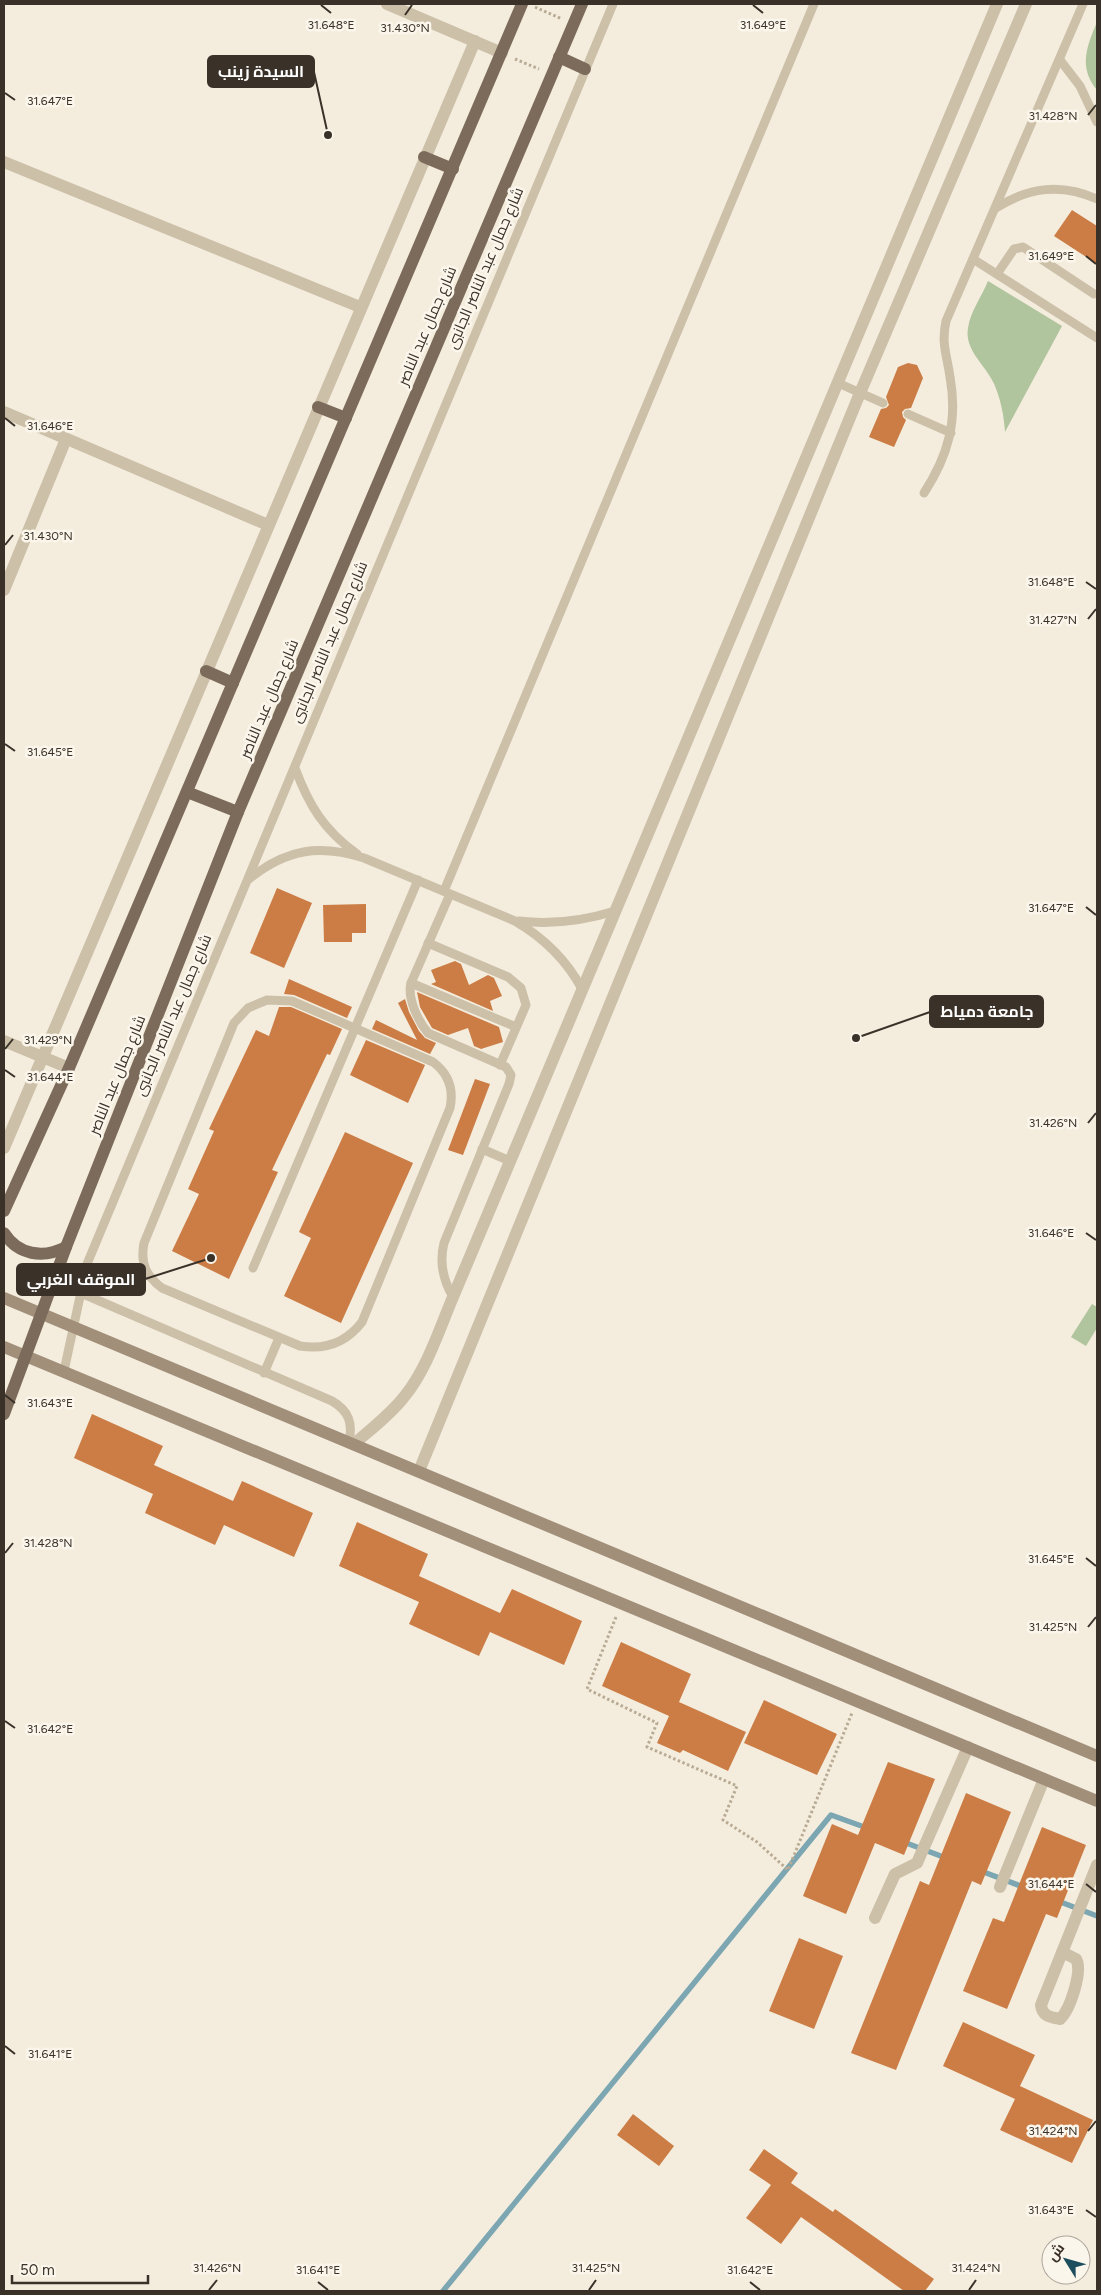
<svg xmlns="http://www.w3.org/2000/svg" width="1101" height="2295" font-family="Figtree,Cairo,sans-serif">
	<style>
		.green { fill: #b0c49d }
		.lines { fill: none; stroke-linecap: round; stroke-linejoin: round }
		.stream { stroke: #7ca7b2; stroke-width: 5.5 }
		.building { fill: #cb7d45 }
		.path { stroke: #b9aa93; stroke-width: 3; stroke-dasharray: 2.5 2.5; stroke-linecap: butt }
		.service { stroke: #cdc0a9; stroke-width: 9 }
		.minor { stroke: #cdc0a9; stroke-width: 12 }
		.tertiary { stroke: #cdc0a9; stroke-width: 12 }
		.secondary { stroke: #a18f7a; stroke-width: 12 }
		.primary { stroke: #7c6b5a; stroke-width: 12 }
		.ticks { fill: none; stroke: #3a3129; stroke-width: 2 }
		.labels { text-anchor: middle; stroke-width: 5; stroke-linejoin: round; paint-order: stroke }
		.street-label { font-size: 15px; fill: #3a3129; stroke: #fbf6eb }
		.ticks-label { font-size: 12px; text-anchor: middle; fill: #3a3129; stroke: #fbf6eb; stroke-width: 5; stroke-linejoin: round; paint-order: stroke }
		.leader { fill: none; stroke: #3a3129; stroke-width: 2 }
		.callout-dot { fill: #3a3129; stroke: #fbf6eb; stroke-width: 2 }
		.callout { fill: #3a3129; stroke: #3a3129; stroke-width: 2 }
		.callout-label { font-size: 16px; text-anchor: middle; font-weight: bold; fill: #fff }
	</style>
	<rect width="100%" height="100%" fill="#f4edde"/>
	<g class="green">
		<path d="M1097,22V90C1078,67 1087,46 1097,22Z"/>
		<path d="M988,281L1062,326L1005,432C1004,416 1001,401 995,386C987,366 964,351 968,328C970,312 982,296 988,281Z"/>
		<path d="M1092,1304L1097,1307V1328L1086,1346L1071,1337Z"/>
	</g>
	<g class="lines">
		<g class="stream">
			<path d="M901,1841L946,1858"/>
			<path d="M981,1871L1026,1888"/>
			<path d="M1058,1901L1097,1916"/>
			<path d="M443,2291L831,1815L867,1828"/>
		</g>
	</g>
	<g class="building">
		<path d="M1072,210L1097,226V264L1054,236Z"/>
		<path d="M908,363L917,365L923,378L911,408L905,409L902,412L903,417L906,420L894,447L869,437L881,409L886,408L889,405L886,397L898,367Z"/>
		<path d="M277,888L312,903L284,968L250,953Z"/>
		<path d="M366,904V933H352V942H324L323,905Z"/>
		<path d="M455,961L461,964L469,985L488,975L494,978L502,996L490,1001L493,1011L431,984L436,982L431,970Z"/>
		<path d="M289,979L352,1007L347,1018L294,995L284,994Z"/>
		<path d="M417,992L499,1027L503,1042L481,1049L474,1046L468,1028L448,1035L432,1028L420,1007Z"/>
		<path d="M405,999L409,1012L419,1031L425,1038L436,1043L430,1054L372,1029L376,1020L417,1040L398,1003Z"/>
		<path d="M279,1007H291L342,1029L330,1055L327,1054L272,1170L278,1172L229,1279L172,1251L199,1194L188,1189L214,1131L209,1129L256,1030L269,1036Z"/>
		<path d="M366,1040L425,1065L408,1103L350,1075Z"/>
		<path d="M475,1079L490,1084L463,1155L448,1150Z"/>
		<path d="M345,1132L413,1163L341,1323L284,1296L311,1238L299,1232Z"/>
		<path d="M92,1414L163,1446L154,1465L233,1501L242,1481L313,1513L294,1557L224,1525L215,1545L145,1513L153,1494L74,1458Z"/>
		<path d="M357,1522L428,1554L419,1576L500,1613L512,1589L582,1621L564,1665L490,1632L479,1656L409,1624L419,1602L339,1566Z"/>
		<path d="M621,1642L691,1674L679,1702L746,1732L728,1771L683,1750L680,1753L657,1743L669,1716L602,1686Z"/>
		<path d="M764,1700L837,1734L817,1775L744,1743Z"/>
		<path d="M888,1762L935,1779L904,1855L875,1843L846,1914L803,1896L832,1824L858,1835Z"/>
		<path d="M966,1793L1011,1812L981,1885L972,1881L896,2070L851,2053L920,1881L929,1885Z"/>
		<path d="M1042,1827L1086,1845L1057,1918L1046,1914L1007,2009L963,1991L993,1918L1004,1922Z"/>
		<path d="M799,1938L843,1956L814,2029L769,2011Z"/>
		<path d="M963,2022L1035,2055L1020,2086L1093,2120L1072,2163L1000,2130L1015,2099L943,2066Z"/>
		<path d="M633,2114L674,2146L659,2166L617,2135Z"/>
		<path d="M764,2149L798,2173L791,2183L833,2212L835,2209L934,2279L925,2291H904L801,2217L781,2244L746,2218L771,2185L749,2170Z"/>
	</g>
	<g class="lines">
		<g class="path">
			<path d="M535,7L562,19"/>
			<path d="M515,59L539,69"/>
			<path d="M616,1617L587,1689L657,1723L647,1747L737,1786L723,1820L757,1842L788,1870L852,1713"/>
		</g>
		<g class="service">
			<path d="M1060,60L1080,86L1097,122"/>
			<path d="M996,208C1029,187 1061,183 1097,199"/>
			<path d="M973,259L1097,338"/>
			<path d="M997,274L1014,249L1023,247L1094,294"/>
			<path d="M838,383L883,403"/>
			<path d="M908,414L951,433"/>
			<path d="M924,493C948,456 958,421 950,377C947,355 941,344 946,321L1083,4"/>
			<path d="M295,768C309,806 324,830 357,854"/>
			<path d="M249,879C286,849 319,844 364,858L515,921C544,938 566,959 582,989"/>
			<path d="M444,891L814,4"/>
			<path d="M450,894L411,983C407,998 418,1021 428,1033L506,1067L511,1075L509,1084L444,1243C439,1263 443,1280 453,1297"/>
			<path d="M519,921C553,925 583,921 615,911"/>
			<path d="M428,943L508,977L521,988L526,1005L500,1065"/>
			<path d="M411,983L516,1027"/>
			<path d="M267,1000L292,1001L433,1062C449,1074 454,1089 450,1108L362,1322C346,1343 325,1350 300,1346L162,1288C146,1276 140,1263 144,1243L234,1023L248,1008Z"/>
			<path d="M482,1149L510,1161"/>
			<path d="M253,1268L418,880"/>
			<path d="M53,1281L332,1401C349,1411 353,1423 349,1442"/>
			<path d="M64,1371L87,1264L613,4"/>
			<path d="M264,1373L279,1338"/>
		</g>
		<g class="minor">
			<path d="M4,162L360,307"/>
			<path d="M4,412L268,525"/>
			<path d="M4,590L66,439"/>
			<path d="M4,1041L69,1068"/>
			<path d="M4,1148L475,41"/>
			<path d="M354,1444C371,1429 390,1415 404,1397C427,1369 439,1330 453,1297L997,4"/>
			<path d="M419,1471L860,393L1026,4"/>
			<path d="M1000,1887L1044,1779"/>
			<path d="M875,1918L895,1874L917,1863L968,1747"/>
			<path d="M1062,1952L1076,1959C1083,1971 1070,2010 1060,2019C1050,2017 1042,2016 1041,2005L1097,1865"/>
		</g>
		<path class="tertiary" d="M387,4L502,53"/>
		<g class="secondary">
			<path d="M4,1298L1097,1756"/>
			<path d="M4,1347L1097,1801"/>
		</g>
		<g class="primary">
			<path d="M559,57L585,69"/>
			<path d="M424,157L453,169"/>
			<path d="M318,407L346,418"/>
			<path d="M206,671L233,683"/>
			<path d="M187,792L238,812"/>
			<path d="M4,1211L69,1068L522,4"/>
			<path d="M4,1233C18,1255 43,1259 66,1247"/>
			<path d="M4,1414L66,1247L238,812L582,4"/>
		</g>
	</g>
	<path class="ticks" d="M321,5L331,13M753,5L763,13M405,15L412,5M5,93L15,100M1088,115L1096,105M1086,256L1096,264M5,418L15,426M5,545L13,535M1086,582L1096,589M1088,619L1096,609M5,744L15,751M1086,907L1096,915M5,1049L13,1039M5,1070L15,1077M1088,1123L1096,1113M1086,1233L1096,1240M5,1395L15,1403M5,1553L13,1543M1086,1558L1096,1566M1088,1627L1096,1617M5,1721L15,1728M1086,1884L1096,1892M5,2046L15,2054M1088,2131L1096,2121M1086,2210L1096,2217M318,2282L328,2290M750,2282L760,2290M209,2290L217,2280M589,2290L596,2280M969,2290L976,2280"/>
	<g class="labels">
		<g class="street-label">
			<text transform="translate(485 268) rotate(-67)" y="5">شارع جمال عبد الناصر الجانبى</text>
			<text transform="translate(427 326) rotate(-67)" y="5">شارع جمال عبد الناصر</text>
			<text transform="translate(329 642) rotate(-67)" y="5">شارع جمال عبد الناصر الجانبى</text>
			<text transform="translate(269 699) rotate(-67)" y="5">شارع جمال عبد الناصر</text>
			<text transform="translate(173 1015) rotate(-67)" y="5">شارع جمال عبد الناصر الجانبى</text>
			<text transform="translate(117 1075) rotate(-68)" y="5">شارع جمال عبد الناصر</text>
		</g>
	</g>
	<g class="ticks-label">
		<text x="331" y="29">31.648°E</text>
		<text x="763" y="29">31.649°E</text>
		<text x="405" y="32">31.430°N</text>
		<text x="50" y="105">31.647°E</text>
		<text x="1053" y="120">31.428°N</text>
		<text x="1051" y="260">31.649°E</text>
		<text x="50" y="430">31.646°E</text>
		<text x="48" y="540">31.430°N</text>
		<text x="1051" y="586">31.648°E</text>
		<text x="1053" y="624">31.427°N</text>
		<text x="50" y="756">31.645°E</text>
		<text x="1051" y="912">31.647°E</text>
		<text x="48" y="1044">31.429°N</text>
		<text x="50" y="1081">31.644°E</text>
		<text x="1053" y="1127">31.426°N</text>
		<text x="1051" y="1237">31.646°E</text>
		<text x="50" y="1407">31.643°E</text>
		<text x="48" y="1547">31.428°N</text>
		<text x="1051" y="1563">31.645°E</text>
		<text x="1053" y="1631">31.425°N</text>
		<text x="50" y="1733">31.642°E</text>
		<text x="1051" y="1888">31.644°E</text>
		<text x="50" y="2058">31.641°E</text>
		<text x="1053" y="2135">31.424°N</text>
		<text x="1051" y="2214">31.643°E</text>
		<text x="217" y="2272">31.426°N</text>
		<text x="596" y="2272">31.425°N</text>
		<text x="976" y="2272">31.424°N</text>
		<text x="318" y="2274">31.641°E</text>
		<text x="750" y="2274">31.642°E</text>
	</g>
	<path class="leader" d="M328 135L314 72M856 1038L930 1012M211 1258L145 1279"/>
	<g class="callout-dot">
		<circle cx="328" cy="135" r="5"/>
		<circle cx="856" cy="1038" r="5"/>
		<circle cx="211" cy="1258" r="5"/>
	</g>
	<g class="callout">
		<rect x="208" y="56" width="106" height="31" rx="5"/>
		<rect x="930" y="996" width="113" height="31" rx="5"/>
		<rect x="17" y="1264" width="128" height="31" rx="5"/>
	</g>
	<g class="callout-label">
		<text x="261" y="77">السيدة زينب</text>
		<text x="987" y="1017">جامعة دمياط</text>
		<text x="81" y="1285">الموقف الغربي</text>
	</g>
	<rect width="1101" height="2295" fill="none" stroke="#3a3129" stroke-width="10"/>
	<g transform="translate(1066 2260) rotate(307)"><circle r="24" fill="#fbf6eb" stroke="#aea79d"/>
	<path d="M0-4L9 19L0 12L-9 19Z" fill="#1c4e5e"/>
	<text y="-8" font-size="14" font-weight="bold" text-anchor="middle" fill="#3a3129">ش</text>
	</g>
	<path d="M12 2275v8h136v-8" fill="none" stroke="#3a3129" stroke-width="2.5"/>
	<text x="20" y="2275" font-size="15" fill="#3a3129" stroke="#fbf6eb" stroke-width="4" paint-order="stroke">50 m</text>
</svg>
